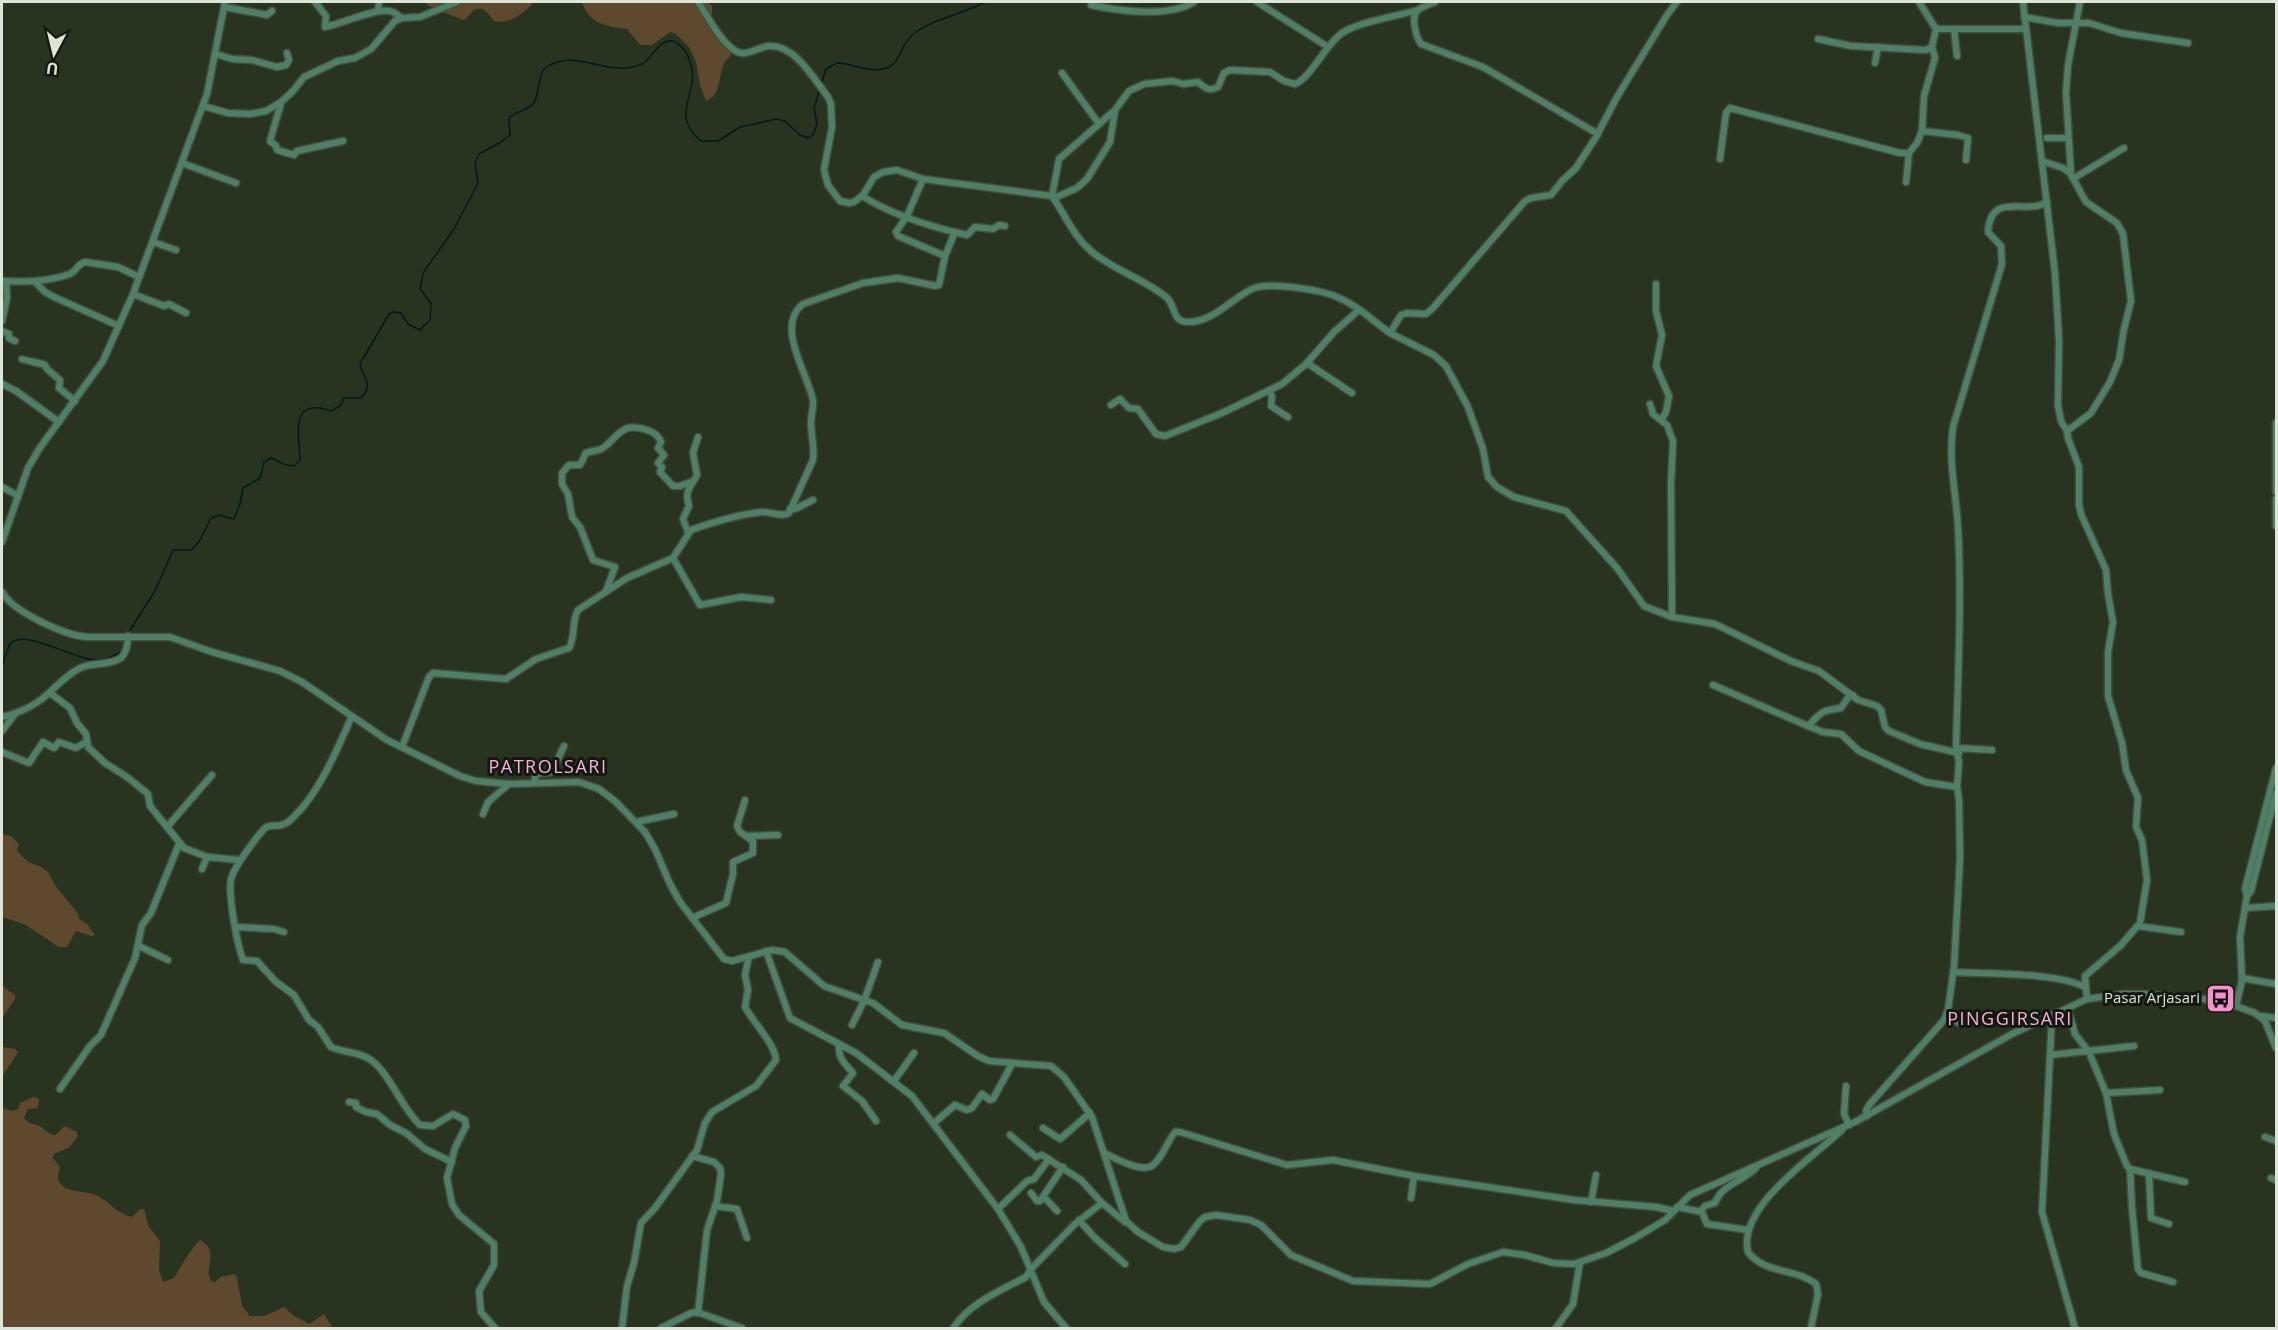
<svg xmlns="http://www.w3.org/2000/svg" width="2278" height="1330" font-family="'Open Sans',sans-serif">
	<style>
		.green { fill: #5e492e }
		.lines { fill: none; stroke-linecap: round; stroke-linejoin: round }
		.stream { stroke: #021b1a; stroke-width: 1.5 }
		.minor-casing { stroke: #454f3d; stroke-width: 9 }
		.minor { stroke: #507f68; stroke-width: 6 }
		.labels { text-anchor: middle; stroke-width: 6; stroke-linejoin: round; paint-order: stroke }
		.poi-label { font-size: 15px; fill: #dde4d8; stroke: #141910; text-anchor: end }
		.quarter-label { font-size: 18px; letter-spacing: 1.5px; fill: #f9b0d9; stroke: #141910 }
	</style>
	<rect width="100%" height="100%" fill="#283320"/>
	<g class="green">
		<path d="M425,2H534C523,14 511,24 494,21C489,15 485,5 474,10L466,19L462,20C452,14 430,10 425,2Z"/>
		<path d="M582,2H708L712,6V29L732,54C730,57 727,59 725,62C717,75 723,94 706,101L700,85L696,62L689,47L675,33L670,32L652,45H640L627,29C607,27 588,23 582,2Z"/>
		<path d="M2,834L11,836L19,844L17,851L28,862L41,867L48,872L55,885L79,915V919L87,924L95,935L91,936L76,931L67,947H59L24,924L2,917Z"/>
		<path d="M2,986L15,995V999L2,1018Z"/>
		<path d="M2,1047L15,1049L18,1052L2,1077Z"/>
		<path d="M33,1097L39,1099L38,1108L28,1109L24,1118C29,1124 31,1123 37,1125C45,1128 46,1134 55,1135L65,1126L77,1132L78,1136L70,1147L54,1154L53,1158L60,1167C59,1172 57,1178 59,1182C67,1194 85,1190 96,1195C110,1202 116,1213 132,1217L140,1209H144L149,1227L160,1241L159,1270L163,1282L174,1278C182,1265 189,1251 200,1240C221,1253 203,1264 211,1281L215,1282L221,1277L234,1274L237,1277L242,1306L250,1316H264L284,1307L293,1315L309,1324L324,1314L333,1328H2V1108L12,1111L18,1109L20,1103Z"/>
	</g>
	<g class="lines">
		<g class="stream">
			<path d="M821,84L826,69L837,63C854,63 870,74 887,68C900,63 902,43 912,35C933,18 962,15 985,2"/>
			<path d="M130,630L155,591L173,550H192L200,540L211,518L219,515L234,519L240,504L243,488L260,478L264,462L271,458L286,465L294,466L300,460C299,434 289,396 331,411L341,405L344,398H361C375,383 362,378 360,364L389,314L393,312L401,313L408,324L420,330L430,320L431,303L420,289L423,273L454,229L478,183L475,163L479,154L501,142L510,135L509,120L510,117C517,111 529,110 534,103C539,94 539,72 545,68C572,49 599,71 627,68C632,67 641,66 645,62C653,55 660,39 673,41C683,46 687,52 690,62C698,82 685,97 686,117C687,126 694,135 701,141H718L740,127L776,119L785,121L800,135L808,138L813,135L817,124L814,108L820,89"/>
			<path d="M2,666C5,659 7,644 14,641C33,632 77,662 101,660C108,659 116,655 123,651"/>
		</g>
		<defs>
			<g id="minor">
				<path d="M315,2L326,16L325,27C344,23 373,9 389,11C393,11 399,16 402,18"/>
				<path d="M698,2C709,18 718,38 734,50C746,59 758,46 770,46C795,45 814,79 828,97L831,104L832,127L824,170L828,185L840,201L849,203L854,202L863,195L874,177L883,172L897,170L923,179L1052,196C1066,216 1073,236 1092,252C1114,270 1144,279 1166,297C1176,304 1171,322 1188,322C1213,322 1231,299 1252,289C1268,281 1321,290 1337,297C1357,305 1373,321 1390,333L1401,315L1407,313L1426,314L1433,308L1525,201L1531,198L1551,195L1562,181L1576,168L1596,137L1617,97L1667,15L1677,2"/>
				<path d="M1257,2L1328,47"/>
				<path d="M1435,2C1430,4 1421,7 1417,11C1411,18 1416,37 1421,44L1483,67L1598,134"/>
				<path d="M1919,2L1936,29H2026"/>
				<path d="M2023,2L2055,273L2059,340L2058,406L2061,421L2067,431"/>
				<path d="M1091,5C1119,11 1169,18 1194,2"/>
				<path d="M225,7L267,15L272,11"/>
				<path d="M378,11L379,2"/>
				<path d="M2024,17L2058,23H2089L2121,33L2188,43"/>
				<path d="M1954,29L1957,56"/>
				<path d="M1818,39L1851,46L1926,50L1932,47L1936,29"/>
				<path d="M216,54L232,59L252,60L277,67L286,65L289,60L287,53"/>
				<path d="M1875,63L1878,47"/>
				<path d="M1062,73L1099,124"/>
				<path d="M281,103L270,141L276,146L277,150L294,155L297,151L343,141"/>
				<path d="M203,106L228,113L250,114L266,111L281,102L293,91L304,77L338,61L355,58L371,49L395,21L402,18L420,17L457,2"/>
				<path d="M1922,131L1958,135L1968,138L1966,160"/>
				<path d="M2047,138H2067"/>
				<path d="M1720,159L1726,113L1730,108L1900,153H1909L1917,143L1922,131L1924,96L1935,58L1932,47"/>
				<path d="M2042,161L2063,168L2070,173L2086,202L2117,223L2123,234L2131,301L2124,329L2119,360L2110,382L2091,413L2067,431L2068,438L2079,467V504L2081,514L2106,570L2108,594L2113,622L2108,652V696L2122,743L2126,770L2138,798L2136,827L2142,840L2147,880L2140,923L2121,945L2085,976L2087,999"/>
				<path d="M182,163L236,183"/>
				<path d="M2071,174L2066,93L2068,65L2080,2"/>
				<path d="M2074,178L2124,148"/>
				<path d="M1906,182L1909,153"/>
				<path d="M862,196C894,216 931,227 967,235L975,227L993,229L999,225L1005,226"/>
				<path d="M1052,196L1059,159L1115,110L1129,91L1144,84L1173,81L1183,84L1198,82C1205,88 1209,92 1218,87L1224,73L1230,70L1270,72L1284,81L1295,84C1310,79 1326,44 1342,33C1358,22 1398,16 1418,10"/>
				<path d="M1054,198L1077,188L1087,179L1110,142L1115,111"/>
				<path d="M153,242L176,250"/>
				<path d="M945,256L955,232"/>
				<path d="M2,281C25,282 47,282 70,274C77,271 77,264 85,262L118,267L139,277"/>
				<path d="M35,282L45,292L54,297L119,326"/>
				<path d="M1656,284V311L1662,335L1656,366L1669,396L1666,412L1662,419"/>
				<path d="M133,294L164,306L169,304L186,313"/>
				<path d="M2,321L7,298L6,281"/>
				<path d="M2,331L9,334V338L15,341"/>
				<path d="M1390,333L1434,355L1446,366L1468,407L1483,449L1488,477L1497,487L1514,497L1566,511L1617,568L1644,606L1672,617L1715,624L1791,661L1819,671L1858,700L1877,706L1881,710L1885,727L1889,731L1920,744L1959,753"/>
				<path d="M22,359C30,362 37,362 45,365L47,369L60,380L59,388L75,401"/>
				<path d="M1307,363L1352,393"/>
				<path d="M2,384L16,391L59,422"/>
				<path d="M1269,391L1272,396L1271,406L1288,417"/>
				<path d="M1650,404L1653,414L1667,425L1673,441L1671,483L1672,617"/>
				<path d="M1111,405L1120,399L1129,408L1138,409L1156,434L1165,436L1222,413L1282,384L1306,364L1334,332L1359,310"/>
				<path d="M2276,423V492"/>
				<path d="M2,487L17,495"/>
				<path d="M2276,499V526"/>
				<path d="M790,509H795L813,500"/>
				<path d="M688,532L683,519L689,506C684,490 691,487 697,475L693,453L698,437"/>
				<path d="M2,542L28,468L39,449L103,361L133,294L207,94L225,2"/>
				<path d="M673,558L700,605L741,597L771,600"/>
				<path d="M606,591L615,567L593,560L580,527L572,517L568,494L562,484V473L569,465H580L586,453C591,451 596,451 601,449C611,444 617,431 628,428C639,426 658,431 661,442L658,448L664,455L658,463L662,467L660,472L673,486H680L691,482"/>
				<path d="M2,592C13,612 64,635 87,637H170L212,652L280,671L302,682L387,740L460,776L476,781L509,784L579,782L599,789L615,801L645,832L655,849L670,884L680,902L724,959L732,961L772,950L785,952L824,986L873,1003L902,1025L944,1033L978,1056L989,1061L1051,1066L1064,1077L1092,1117L1126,1221L1138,1232L1163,1247L1174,1249L1181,1247L1200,1221L1205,1217L1216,1215L1250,1220L1261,1225L1291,1255L1353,1281L1430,1284L1468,1264L1503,1252L1525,1255L1553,1263L1574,1264L1606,1253L1635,1238L1665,1220L1690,1195L1855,1122L2012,1034L2087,999L2123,994H2145L2203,999L2236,1006L2255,1013L2265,1021L2276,1048"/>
				<path d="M1713,685L1808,726C1823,711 1820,711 1841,708L1849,696L1853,695"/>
				<path d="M50,693L70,708L77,723L86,734L88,747L105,763L127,777L148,794L150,806L184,848L207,857L239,860"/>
				<path d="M352,716C338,747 324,782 302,808C296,814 289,824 281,825C274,827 269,824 264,829C255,839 234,867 231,879C228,895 237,944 243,960L257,961L275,981L294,995L309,1020L318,1027L331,1047C344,1053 358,1051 371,1060C390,1074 401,1107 420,1125L433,1126L453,1114L465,1120L466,1126L455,1148L447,1178L452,1204L459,1215L494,1244V1265L479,1291L481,1312L495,1328"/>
				<path d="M2,717C19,713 38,704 51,691C60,683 68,674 80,668C93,662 109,666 121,658C127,652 128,644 128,636"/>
				<path d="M1808,726L1823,732L1841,734L1859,751L1925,782L1957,787"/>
				<path d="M2,731L15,714"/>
				<path d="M402,747L429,677L433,673L506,679L536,659L569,648C576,636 571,622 578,610L627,578L673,558L691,530C713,522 737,515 761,512C771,511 781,518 789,513L813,460C815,447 811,436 811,423C811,415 814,407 813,400C807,372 775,326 803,304L863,283L898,278L936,286L939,285L945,256L898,236L896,232L907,216L923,179"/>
				<path d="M1956,748L1992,750"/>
				<path d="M2,752L29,763L43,742L54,748L59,742L76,748L86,742"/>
				<path d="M534,783L536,774L552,772L564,746"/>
				<path d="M483,814L488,802L509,784"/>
				<path d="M636,822L674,814"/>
				<path d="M167,827L212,775"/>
				<path d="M748,836L778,835"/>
				<path d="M202,869L207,857"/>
				<path d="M2247,896L2251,891L2276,793"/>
				<path d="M2245,908L2276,906"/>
				<path d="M692,918L726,903L733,874V862L753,853V841L740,832L737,826L745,800"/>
				<path d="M2138,926L2181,932"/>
				<path d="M236,927L274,929L284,932"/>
				<path d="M139,946L168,960"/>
				<path d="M766,951L790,1018L856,1053L912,1096L998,1209L1021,1247L1044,1302L1066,1328"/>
				<path d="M1953,972C1987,974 2056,972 2085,987"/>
				<path d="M2242,978L2276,984"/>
				<path d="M2236,1006L2242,981L2240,937L2247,896L2245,889L2276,768"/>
				<path d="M2068,1009L2075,1034L2089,1052L2106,1093L2114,1134L2127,1166L2130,1169L2185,1182"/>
				<path d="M1946,1015L1959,1023"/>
				<path d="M2052,1016L2042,1212L2075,1328"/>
				<path d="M2261,1016L2276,1018"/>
				<path d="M852,1025L864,1001L878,962"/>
				<path d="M839,1044C838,1058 844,1063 853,1073L843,1086L862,1101L876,1121"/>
				<path d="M2050,1055L2134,1046"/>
				<path d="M894,1081L914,1053"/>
				<path d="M1846,1086L1844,1114L1849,1125"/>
				<path d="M60,1089L90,1046L101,1035L135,958L142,925L151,913L179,844"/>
				<path d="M2106,1093L2160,1090"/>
				<path d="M349,1102L356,1103V1107L366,1112L377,1114L390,1125L406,1133L425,1149L452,1162"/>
				<path d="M1867,1116L1866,1111L1869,1105L1944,1020L1948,1010L1954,967L1960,858L1959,799L1957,787L1959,762L1956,748C1958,674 1962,601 1958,527C1956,492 1948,462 1953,427L2002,264L2001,246L1988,232C1991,190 2025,216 2047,202"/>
				<path d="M934,1123L955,1105L967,1110L972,1108L982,1094L990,1100L993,1099L1012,1064"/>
				<path d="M1043,1128L1060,1139L1090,1113"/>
				<path d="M2265,1137L2276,1141"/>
				<path d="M1104,1153C1115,1158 1143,1174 1153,1165C1163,1157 1167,1142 1175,1132H1180L1287,1165L1333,1160L1414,1176L1574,1200L1656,1207L1674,1211"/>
				<path d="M692,1156L714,1162L720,1168L721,1174L717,1201L707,1230L698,1313"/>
				<path d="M2130,1169L2132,1208L2138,1269L2141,1273L2173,1282"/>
				<path d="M2149,1173L2151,1218L2169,1224"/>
				<path d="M2271,1178L2276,1180"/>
				<path d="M1031,1193L1037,1201H1040L1063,1167"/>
				<path d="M1044,1197L1057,1211"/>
				<path d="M1411,1198L1414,1176"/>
				<path d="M1591,1202L1596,1175"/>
				<path d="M1102,1203L1125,1222"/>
				<path d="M715,1206L737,1209L747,1238"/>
				<path d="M1677,1207L1702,1212L1707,1224L1748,1230"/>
				<path d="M998,1209L1027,1181L1034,1179L1049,1159"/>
				<path d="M1701,1211L1705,1206L1715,1203C1722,1184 1742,1182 1756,1168"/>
				<path d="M1079,1220L1095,1238L1125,1264"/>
				<path d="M954,1327C971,1302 1000,1291 1026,1277L1031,1269L1075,1224L1102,1203L1081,1180L1042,1155L1036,1157L1010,1135"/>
				<path d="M622,1328L627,1286L634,1263L641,1223L655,1208L697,1150L705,1123L712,1112L756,1086L776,1060C775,1044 753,1022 745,1007L748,990L745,974L749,957"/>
				<path d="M661,1328L691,1313L697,1312L742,1328"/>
				<path d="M1556,1328L1573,1304L1580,1262"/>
				<path d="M1811,1328L1818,1294L1816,1284C1796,1268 1764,1274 1748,1252C1737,1207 1812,1158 1842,1130"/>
			</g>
		</defs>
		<use href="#minor" class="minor-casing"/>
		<use href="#minor" class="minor"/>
	</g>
	<defs>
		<symbol id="bus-square" viewBox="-11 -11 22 22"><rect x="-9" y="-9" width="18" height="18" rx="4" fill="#f790cd" stroke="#141910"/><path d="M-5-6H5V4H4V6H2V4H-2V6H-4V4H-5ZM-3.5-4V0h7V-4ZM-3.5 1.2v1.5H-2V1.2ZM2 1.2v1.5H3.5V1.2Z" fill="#111"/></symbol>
	</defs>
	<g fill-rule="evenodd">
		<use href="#bus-square" x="2204" y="982" width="33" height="33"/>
	</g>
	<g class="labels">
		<g class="poi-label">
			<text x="2200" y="1003">Pasar Arjasari</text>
		</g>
		<g class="quarter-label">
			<text x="548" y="773">PATROLSARI</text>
			<text x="2010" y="1025">PINGGIRSARI</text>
		</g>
	</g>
	<rect width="2278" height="1330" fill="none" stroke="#dde4d8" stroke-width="6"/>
	<g transform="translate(54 54) rotate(187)" stroke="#141910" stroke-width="4.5" paint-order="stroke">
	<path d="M0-4.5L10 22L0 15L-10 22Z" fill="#dde4d8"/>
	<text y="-9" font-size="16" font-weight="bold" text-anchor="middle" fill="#dde4d8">U</text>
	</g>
</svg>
